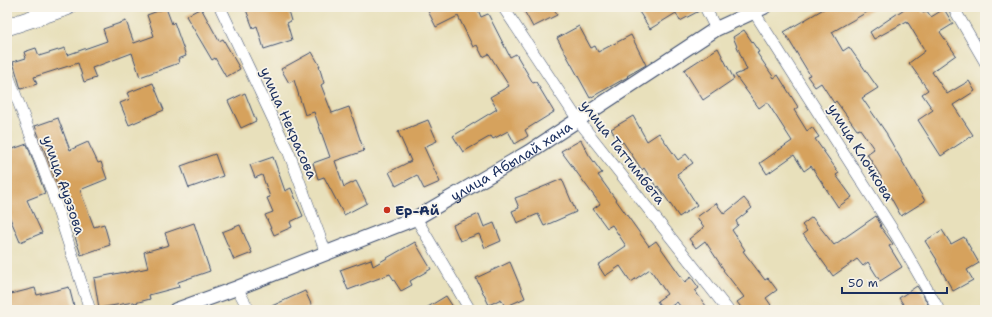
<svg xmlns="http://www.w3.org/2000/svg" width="992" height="317" font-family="'Shantell Sans',sans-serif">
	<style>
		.building { fill: #d6a25d }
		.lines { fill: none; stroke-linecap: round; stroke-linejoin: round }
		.minor-casing { stroke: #3a4a6c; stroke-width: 12 }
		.tertiary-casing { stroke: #3a4a6c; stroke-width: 16 }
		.primary-casing { stroke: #3a4a6c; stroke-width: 18 }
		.minor { stroke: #fff; stroke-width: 11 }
		.tertiary { stroke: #fff; stroke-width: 14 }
		.primary { stroke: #fff; stroke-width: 17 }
		.poi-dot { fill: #c8321e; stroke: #f7f3e8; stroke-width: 1.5 }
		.labels { text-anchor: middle; stroke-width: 3.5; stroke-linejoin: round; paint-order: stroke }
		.street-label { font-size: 14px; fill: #1b2f5e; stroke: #f7f3e8 }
		.poi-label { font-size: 14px; font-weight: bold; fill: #1b2f5e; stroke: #f7f3e8; text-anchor: start }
	</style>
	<rect width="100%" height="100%" fill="#f7f3e8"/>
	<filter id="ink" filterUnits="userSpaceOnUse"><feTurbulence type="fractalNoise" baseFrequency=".025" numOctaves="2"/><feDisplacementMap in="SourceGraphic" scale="8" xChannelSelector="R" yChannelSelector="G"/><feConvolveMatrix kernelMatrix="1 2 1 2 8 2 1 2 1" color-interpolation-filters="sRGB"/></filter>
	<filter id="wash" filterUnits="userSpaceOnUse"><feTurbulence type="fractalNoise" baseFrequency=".012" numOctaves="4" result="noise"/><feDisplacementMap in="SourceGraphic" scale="16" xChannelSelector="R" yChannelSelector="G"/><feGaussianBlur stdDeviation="0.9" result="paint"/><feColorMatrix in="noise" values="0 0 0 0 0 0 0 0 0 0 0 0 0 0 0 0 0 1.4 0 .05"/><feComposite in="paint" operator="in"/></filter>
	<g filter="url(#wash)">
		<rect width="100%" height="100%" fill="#e8e0bb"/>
		<g id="blocks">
			<g class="building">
				<path d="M245,7H287L291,21L287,23L292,40L264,49L257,26L253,28Z"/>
				<path d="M426,7H477L469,11L477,7L481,17L488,14L510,57L516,54L533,83L536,82L554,112L525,130L528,136L515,144L508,131L493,139L491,136L463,152L453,136L497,109L490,97L509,86L489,54L483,57L477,45L473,47L458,16L436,27Z"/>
				<path d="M522,7H553L557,15L533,27Z"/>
				<path d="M636,7H698L699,11L680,21L676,13L650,29Z"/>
				<path d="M827,7H876L832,32L843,51L849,47L878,88L862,98L887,134V135L925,201L901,216L880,178L881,177L867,154L874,149L860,129L857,130L836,101L834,103L821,83L815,87L807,76L810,75L784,32Z"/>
				<path d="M907,7H919L923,13L927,11L931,17L944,9L953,24L940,32L956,55L932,72L947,94L969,81L975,91L953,105L973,135L941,156L918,120L933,110L922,94L928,90L909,63L925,51L907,21L874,39L870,32Z"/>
				<path d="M166,8L172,24L174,22L186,56L178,59L179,63L140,77L132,53L92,68L96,78L84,82L78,63L34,77L37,84L21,89L13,62L26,58L24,52L36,48L39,56L65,48L67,55L107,41L103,29L126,21L134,43L154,36L147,15Z"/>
				<path d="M201,8L219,41L223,39L240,69L226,77L215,58L212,60L186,16Z"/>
				<path d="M579,26L591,48L595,46L598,52L631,35L646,65L627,76L628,77L624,79L590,98L557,38Z"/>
				<path d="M744,30L759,52L757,53L774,78L778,75L798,107L794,110L807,131L812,127L819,137L815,139L839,173L836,175L852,197L838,207L811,166L804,171L794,155L767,174L760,163L792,141L767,102L759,108L735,75L747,70L733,37Z"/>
				<path d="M718,48L734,79L703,100L684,70Z"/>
				<path d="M312,52L320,66H319L324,83L321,85L332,113L349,107L364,151L335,161L344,187L356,181L367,203L344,215L324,177L318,179L313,163L330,157L314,112L305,115L294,80L289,83L281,69Z"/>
				<path d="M153,83L164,110L129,125L120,103L130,99L127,93Z"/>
				<path d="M245,93L256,121L241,128L228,101Z"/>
				<path d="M633,116L647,141L659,133L678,160L686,154L693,163L677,174L697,205L679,217L658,186L657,188L644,168L642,170L623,142L620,144L611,129Z"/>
				<path d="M58,118L70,150L88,142L98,163L101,162L107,179L80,190L94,227L104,224L110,245L81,255L74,234L76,233L35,126Z"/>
				<path d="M428,120L437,141L424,147L440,182L424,189L417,175L396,186L389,172L411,161L398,132Z"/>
				<path d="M581,140L589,155L602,173L598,175L649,246L656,241L685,282L691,277L699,288L695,291L709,310H683L677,302L666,310H663L657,301L667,294L650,269L631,282L620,266L605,276L598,265L626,246L612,225L607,228L593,209L600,204L561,151Z"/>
				<path d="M27,144L45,193L27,200L42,233L20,242L7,211V151Z"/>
				<path d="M215,154L223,176L189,188L181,166Z"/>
				<path d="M273,157L285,191L291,188L303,216L290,222L292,227L274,235L265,215L273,212L267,198L270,197L262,175L255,178L250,165Z"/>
				<path d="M562,179L576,212L544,226L538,214L517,223L512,211L519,208L515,198L526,194Z"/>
				<path d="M744,198L752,208L736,221L738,225L732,230L745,250L743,251L765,280L768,278L777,290L766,298L771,305L765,310H743L737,302L744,297L723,270H724L705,241L696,248L689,239L704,227L697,217L716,203L724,214Z"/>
				<path d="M479,214L484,227L494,223L501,241L485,248L479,234L460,241L453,225Z"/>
				<path d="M876,216L881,225L880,226L893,244L889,246L902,267L880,281L868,262L863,266L857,259L833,276L803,234L807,231L802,225L812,217L834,245Z"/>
				<path d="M194,223L210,271L178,282L179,287L149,295L150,299L135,303L134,302L99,308L94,278L125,272V273L148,268L144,252L169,245L165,233Z"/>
				<path d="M240,225L252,253L234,260L222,232Z"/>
				<path d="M942,230L951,244L964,237L979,263L967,270L973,280L953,291L936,261L937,260L925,241Z"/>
				<path d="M415,242L431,269L410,281L412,285L401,291L390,274L348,290L340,270L371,259L373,266Z"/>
				<path d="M510,262L525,298L505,307L501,299L489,305L476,278Z"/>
				<path d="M917,286L923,295L931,310H907L899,298Z"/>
				<path d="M69,287L75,310H7V295L35,288L37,295Z"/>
				<path d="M305,291L312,306L304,310H263Z"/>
				<path d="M446,296L455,310H423Z"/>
			</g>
		</g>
	</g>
	<g filter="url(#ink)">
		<use href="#blocks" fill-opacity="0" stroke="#3a4a6c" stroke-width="1"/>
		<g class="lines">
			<defs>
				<g id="minor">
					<path d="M220,7L289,153L326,253"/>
					<path d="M503,7L578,120L728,310"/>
					<path d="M705,7L716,29"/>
					<path d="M953,7L985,62"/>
					<path d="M754,12L896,235L939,310"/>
					<path d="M7,72L52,192L90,310"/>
					<path d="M416,218L470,310"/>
					<path d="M237,288L249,310"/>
				</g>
				<g id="tertiary">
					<path id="s1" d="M176,310L237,288L416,218L529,152L716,29L764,7"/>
				</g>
				<path id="primary" d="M7,27L67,7"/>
			</defs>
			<use href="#minor" class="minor-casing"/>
			<use href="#tertiary" class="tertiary-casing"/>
			<use href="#primary" class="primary-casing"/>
			<use href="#minor" class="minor"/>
			<use href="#tertiary" class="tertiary"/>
			<use href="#primary" class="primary"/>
		</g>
	</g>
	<circle class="poi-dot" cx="387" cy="210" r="4"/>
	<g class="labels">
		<g class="street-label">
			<text transform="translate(289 123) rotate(66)" y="5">улица Некрасова</text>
			<text transform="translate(623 152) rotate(52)" y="5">улица Таттимбета</text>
			<text transform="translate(861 152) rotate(58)" y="5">улица Клочкова</text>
			<text dy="5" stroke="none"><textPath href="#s1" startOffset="368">улица Абылай хана</textPath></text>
			<text transform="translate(64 185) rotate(71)" y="5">улица Ауэзова</text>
		</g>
		<g class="poi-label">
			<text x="395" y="215">Ер-Ай</text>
		</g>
	</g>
	<rect width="992" height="317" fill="none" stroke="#f7f3e8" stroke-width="24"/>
	<path d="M842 287v6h105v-6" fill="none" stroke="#1b2f5e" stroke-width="2"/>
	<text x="848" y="287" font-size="12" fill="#1b2f5e" stroke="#f7f3e8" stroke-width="3" paint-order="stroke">50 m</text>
</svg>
